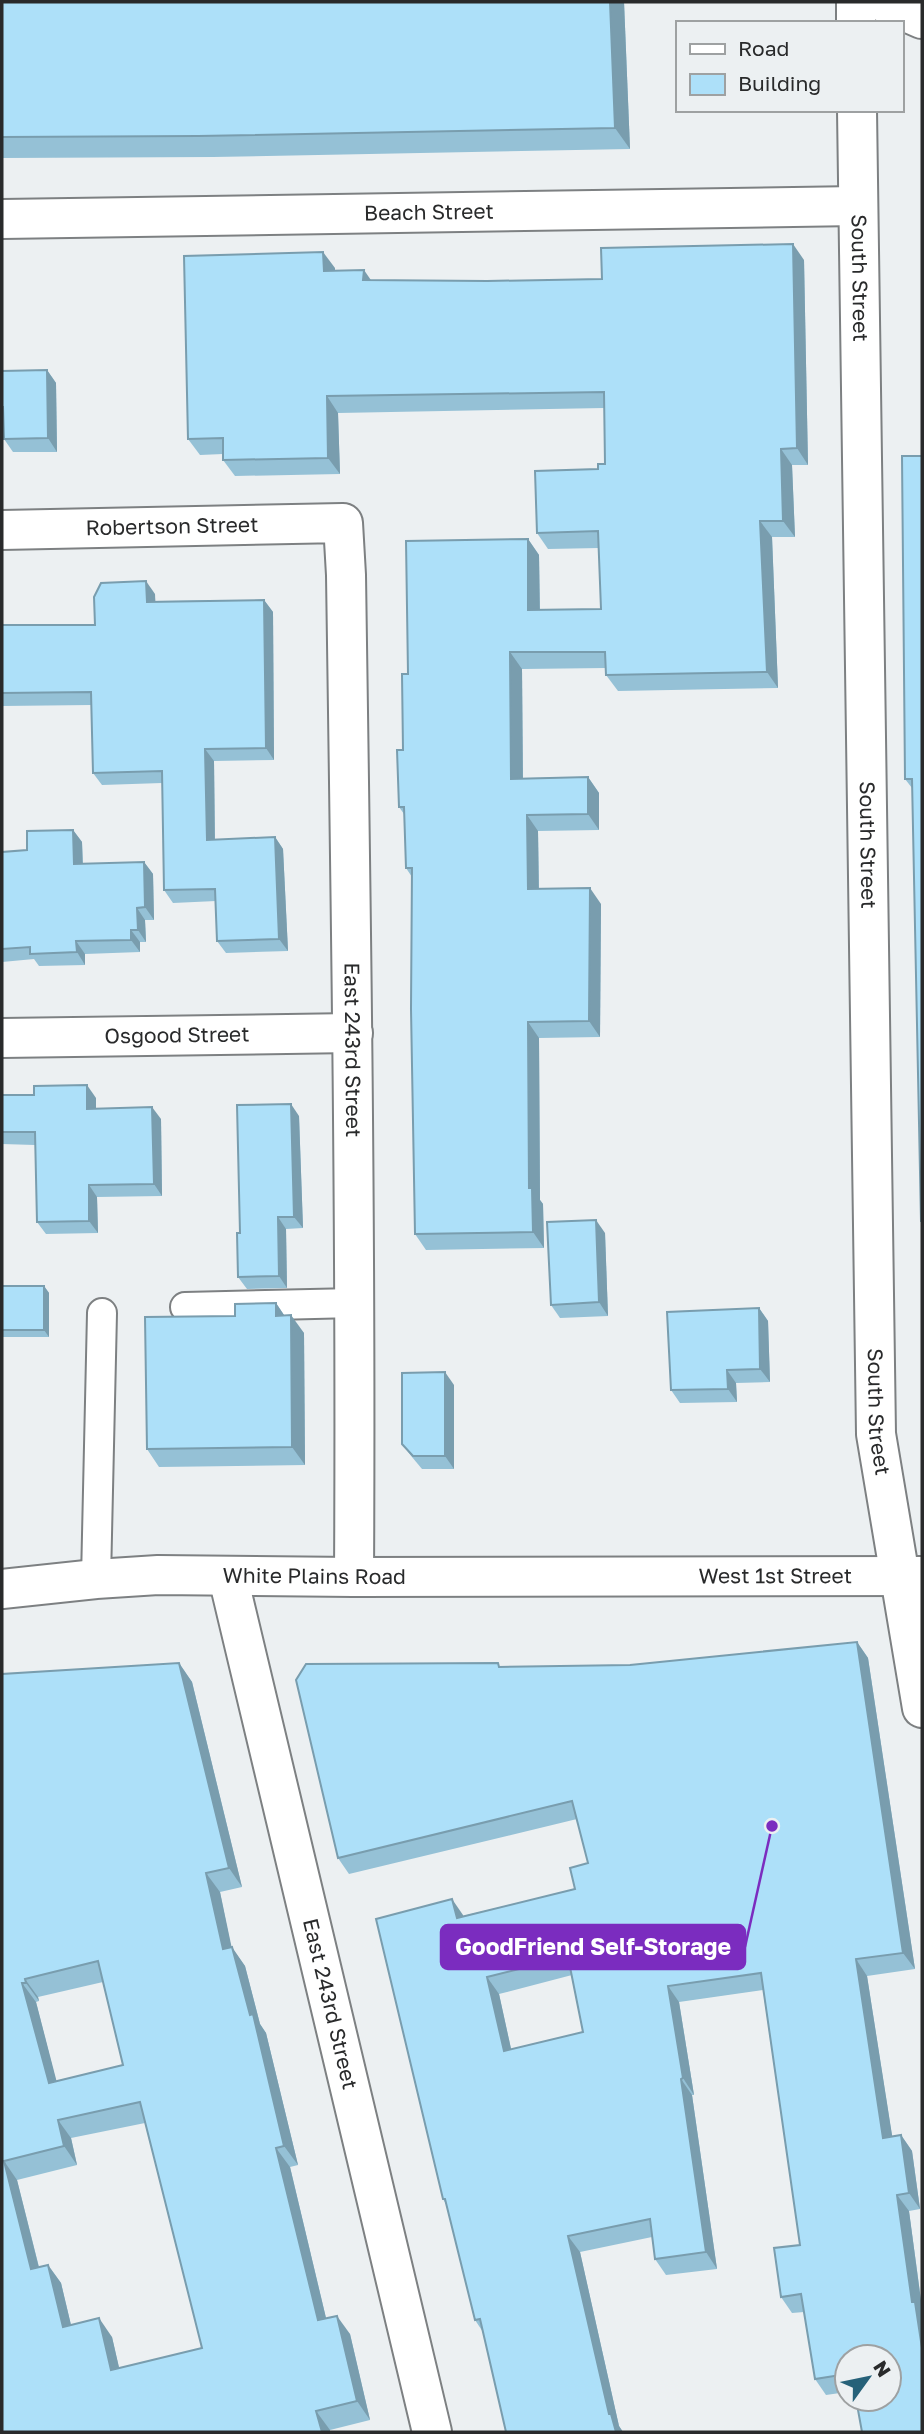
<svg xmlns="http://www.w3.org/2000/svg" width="924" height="2434" font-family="'Golos Text',sans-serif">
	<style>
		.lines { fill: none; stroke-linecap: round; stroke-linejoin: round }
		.service-casing { stroke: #7d8082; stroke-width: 32 }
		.minor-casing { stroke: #7d8082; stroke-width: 42 }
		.primary-casing { stroke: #7d8082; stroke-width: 42 }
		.service { stroke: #fff; stroke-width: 28 }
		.minor { stroke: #fff; stroke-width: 38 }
		.primary { stroke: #fff; stroke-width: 38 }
		.wall { fill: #95c1d6; fill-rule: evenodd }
		.shaded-wall { fill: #799dae }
		.building { fill: #ade0f9; stroke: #799dae; stroke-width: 2; fill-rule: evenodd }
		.labels { text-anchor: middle; stroke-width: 6; stroke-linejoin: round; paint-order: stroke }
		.street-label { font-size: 21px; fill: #292a2b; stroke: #ecf0f2 }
		.leader { fill: none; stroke: #7b2cbf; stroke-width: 2.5 }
		.callout-dot { fill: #7b2cbf; stroke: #ecf0f2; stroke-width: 2.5 }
		.callout { fill: #7b2cbf; stroke: #7b2cbf; stroke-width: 2.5 }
		.callout-label { font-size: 23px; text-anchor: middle; font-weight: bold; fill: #fff }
	</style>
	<rect width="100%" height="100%" fill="#ecf0f2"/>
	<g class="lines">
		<defs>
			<g id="service">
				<path d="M185,1307L355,1303"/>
				<path d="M96,1579L102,1313"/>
			</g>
			<g id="minor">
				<path d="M856,2V23"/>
				<path d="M883,2L922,19"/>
				<path id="s1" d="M857,110L876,1434L922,1708"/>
				<path id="s2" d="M2,219L857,206"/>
				<path id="s3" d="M2,530L343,523L346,575C351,909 356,1243 354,1577"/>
				<path id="s4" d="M2,1038L353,1033"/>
				<path id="s5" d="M228,1577L432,2432"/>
			</g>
			<g id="primary">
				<path id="s6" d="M2,1589L96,1579L158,1575L354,1577L922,1576"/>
			</g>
		</defs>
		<use href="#service" class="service-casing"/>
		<use href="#minor" class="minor-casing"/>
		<use href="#primary" class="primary-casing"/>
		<use href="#service" class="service"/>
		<use href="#minor" class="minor"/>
		<use href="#primary" class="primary"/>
	</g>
	<g class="wall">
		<path d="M2,2H624L630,149L213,157L2,158Z"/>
		<path d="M804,260L808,465H792L795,537H772L778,688L618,691L606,675V668L522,669L523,778L588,777L599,793V830L538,831L539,889L601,904L600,1037L539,1038L540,1200L543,1204L544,1248L426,1250L415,1234L412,877L406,868L404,814L399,807L408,674L528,539L539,555L540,610L601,609L599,548L548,549L537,533L598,469L605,464L604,408L338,413L340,474L235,476L223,460V454L200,455L188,439L335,268V271L370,280L487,281L602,279Z"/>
		<path d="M47,370L56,383L57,452H13L4,439L3,420H2V371Z"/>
		<path d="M922,456V1223L921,1221L912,788L905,779Z"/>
		<path d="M155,594V601L264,600L273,612L274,760L214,761L215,840L275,837L283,849L288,951L226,953L217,941L216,901L173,903L164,890L162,783L102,785L93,773L91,705L2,706V625H95Z"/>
		<path d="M73,830L82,842L83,864L144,862L153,874L154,920H145L146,942H140V952L85,954V965L39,966L34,959L2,962V852L27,850Z"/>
		<path d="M2,1095L96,1098V1109L161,1119L162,1196L97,1197L98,1233L46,1234L37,1222L35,1145L2,1144Z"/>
		<path d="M299,1116L303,1228L286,1229L287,1288L247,1289L238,1277L240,1233Z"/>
		<path d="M605,1233L608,1316L560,1318L551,1305Z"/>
		<path d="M2,1286H44L49,1293V1337H3L2,1335Z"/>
		<path d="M276,1303L284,1315L304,1333L305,1465L159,1467L147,1449L235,1316Z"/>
		<path d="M759,1308L768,1321L770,1382L736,1383L737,1402L680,1403L671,1390Z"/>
		<path d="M454,1385V1469H422L412,1457L402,1444Z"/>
		<path d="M857,1642L868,1658L915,1969L867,1976L892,2136L901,2135L912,2151L920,2209L909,2211L922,2308V2432L847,2357V2392L826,2395L815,2379L804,2312L792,2313L781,2297L800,2245L763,1990L679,2002L694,2095H692L717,2269L666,2275L655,2259L652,2237L580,2252L619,2426L623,2432H506L483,2332L475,2320L446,2204L443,2199L463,1915V1916L575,1889L588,1863L577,1819L349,1874L338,1858L500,1667L630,1665ZM572,1975L583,2032L511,2049L499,1994Z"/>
		<path d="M179,1663L192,1682L242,1887L220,1892L231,1947L245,1966L260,2024L266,2033L298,2165L290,2167L326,2318L350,2334L370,2420L330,2430V2432H2V1674ZM103,1982L123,2065L56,2081L36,2002L39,2001L38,1997ZM145,2123L202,2348L119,2368L112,2337L71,2325L61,2283L48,2265L39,2267L17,2180L77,2165L71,2138Z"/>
	</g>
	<g class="shaded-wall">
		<path d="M610,2H624L630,149L615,128Z"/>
		<path d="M793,244L804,260L808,465L797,448Z"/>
		<path d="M323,252L335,268V287L324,271Z"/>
		<path d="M364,270L375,286L363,280Z"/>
		<path d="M47,370L56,383L57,452L48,438Z"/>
		<path d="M327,396L338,413L340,474L328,458Z"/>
		<path d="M781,449L792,465L795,537L783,521Z"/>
		<path d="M760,521L772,537L778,688L767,672Z"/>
		<path d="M528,539L539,555L540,626L528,610Z"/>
		<path d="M146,581L155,594L156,614L147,602Z"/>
		<path d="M264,600L273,612L274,760L266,748Z"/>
		<path d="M510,652L522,669L523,795L511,779Z"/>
		<path d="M205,749L214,761L215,853L207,840Z"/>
		<path d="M588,777L599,793V830L588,814Z"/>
		<path d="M527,815L538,831L539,905L528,889Z"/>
		<path d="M73,830L82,842L83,876L74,864Z"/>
		<path d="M275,837L283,849L288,951L279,939Z"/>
		<path d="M144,862L153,874L154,920L145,907Z"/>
		<path d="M590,888L601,904L600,1037L589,1021Z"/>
		<path d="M137,908L145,920L146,942L138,930Z"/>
		<path d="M131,930L140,942V952L131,940Z"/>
		<path d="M76,941L85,954V965L77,952Z"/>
		<path d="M528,1022L539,1038L540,1200L543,1204L544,1248L533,1232L529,1188Z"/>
		<path d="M87,1085L96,1098V1121L87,1109Z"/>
		<path d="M291,1104L299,1116L303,1228L294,1217Z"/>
		<path d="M152,1107L161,1119L162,1196L154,1184Z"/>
		<path d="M89,1185L97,1197L98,1233L89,1221Z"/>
		<path d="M278,1217L286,1229L287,1288L279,1276Z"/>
		<path d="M596,1220L605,1233L608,1316L599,1302Z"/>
		<path d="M44,1286L49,1293V1337L44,1330Z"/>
		<path d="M276,1303L288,1321L276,1316Z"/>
		<path d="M759,1308L768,1321L770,1382L760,1369Z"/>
		<path d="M291,1315L304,1333L305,1465L292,1447Z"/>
		<path d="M727,1370L736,1383L737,1402L728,1389Z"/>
		<path d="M445,1372L454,1385V1469L445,1456Z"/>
		<path d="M857,1642L868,1658L915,1969L903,1953Z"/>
		<path d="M179,1663L192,1682L242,1887L229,1868Z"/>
		<path d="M206,1873L220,1892L236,1968L223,1949Z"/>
		<path d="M452,1899L463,1915L468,1934L457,1918Z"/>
		<path d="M232,1947L245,1966L260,2024L266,2033L298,2165L284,2146Z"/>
		<path d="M856,1959L867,1976L895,2154L883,2138Z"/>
		<path d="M487,1977L499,1994L515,2067L504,2051Z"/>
		<path d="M25,1979L38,1997L39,2001L26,1983Z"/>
		<path d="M22,1983L36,2002L62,2102L49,2083Z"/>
		<path d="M668,1986L679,2002L694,2095L683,2078Z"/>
		<path d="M681,2079L692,2095L717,2269L706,2252Z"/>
		<path d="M58,2120L71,2138L77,2165L64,2146Z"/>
		<path d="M901,2135L912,2151L920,2209L909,2193Z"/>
		<path d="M276,2148L290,2167L331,2339L318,2320Z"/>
		<path d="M4,2161L17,2180L44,2288L31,2269Z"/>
		<path d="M897,2195L909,2211L922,2308V2348L912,2302Z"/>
		<path d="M568,2236L580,2252L619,2426L623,2432H616L609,2414Z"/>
		<path d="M48,2265L61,2283L76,2346L63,2327Z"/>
		<path d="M337,2316L350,2334L370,2420L357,2401Z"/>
		<path d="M99,2318L112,2337L124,2389L111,2370Z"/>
		<path d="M316,2411L330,2430V2432H322Z"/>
	</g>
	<g class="building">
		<path d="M2,2H610L615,128L198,136L2,137Z"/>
		<path d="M793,244L797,448L781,449L783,521H760L767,672L606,675L605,652H510L511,779L588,777V814L527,815L528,889L590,888L589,1021L528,1022L529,1188H532L533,1232L415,1234L411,1009L412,868H406L404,807H399L397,750H403L402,674H408L406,541L528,539V610L601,609L598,531L537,533L535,471L598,469V464H605L604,392L327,396L328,458L223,460V438L188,439L184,256L323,252L324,271L364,270L363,280L487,281L602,279L601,248Z"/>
		<path d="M47,370L48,438L4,439L3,407H2V371Z"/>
		<path d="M902,456H922V1221H921L912,779H905Z"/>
		<path d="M146,581L147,602L264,600L266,748L205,749L207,840L275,837L279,939L217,941L215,889L164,890L162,771L93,773L91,692L2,693V625H95L94,597L101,583Z"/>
		<path d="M73,830L74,864L144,862L145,907L137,908L138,930H131V940L76,941L77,952L30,954V947L2,949V852L27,850V831Z"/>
		<path d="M87,1085V1109L152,1107L154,1184L89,1185V1221L37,1222L35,1132H2V1095H34V1086Z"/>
		<path d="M291,1104L294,1217H278L279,1276L238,1277L237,1233H240L237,1105Z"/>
		<path d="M596,1220L599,1302L551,1305L547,1222Z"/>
		<rect x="2" y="1286" width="42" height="44"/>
		<path d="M276,1303V1316L291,1315L292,1447L147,1449L145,1317L235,1316V1304Z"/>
		<path d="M759,1308L760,1369L727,1370L728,1389L671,1390L667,1312Z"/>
		<path d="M445,1372V1456H413L402,1444V1373Z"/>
		<path d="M857,1642L903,1953L856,1959L883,2138L901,2135L909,2193L897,2195L912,2302H915L922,2348V2432H862L856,2399H889V2357H847V2374L815,2379L801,2294L781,2297L774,2248L800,2245L761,1973L668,1986L683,2078L681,2079L706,2252L655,2259L650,2219L568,2236L609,2414H611L616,2432H506L480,2319L475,2320L445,2199H443L376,1919L452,1899L457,1918L575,1889L570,1868L588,1863L572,1801L338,1858L296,1680L306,1664L498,1663L499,1667L630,1665ZM568,1957L583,2032L504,2051L487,1977Z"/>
		<path d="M179,1663L229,1868L206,1873L223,1949L232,1947L250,2015L253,2014L284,2146L276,2148L318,2320L337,2316L357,2401L316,2411L322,2432H2V1674ZM98,1961L123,2065L49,2083L22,1983H26L25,1979ZM140,2102L202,2348L111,2370L99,2318L63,2327L48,2265L31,2269L4,2161L64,2146L58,2120Z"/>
	</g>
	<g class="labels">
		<g class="street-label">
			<text dy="7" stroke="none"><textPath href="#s2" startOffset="427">Beach Street</textPath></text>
			<text dy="7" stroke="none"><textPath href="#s1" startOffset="168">South Street</textPath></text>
			<text dy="7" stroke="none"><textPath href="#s3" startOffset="170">Robertson Street</textPath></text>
			<text dy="7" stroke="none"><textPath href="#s1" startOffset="735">South Street</textPath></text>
			<text dy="7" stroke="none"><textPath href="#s4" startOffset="175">Osgood Street</textPath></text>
			<text dy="7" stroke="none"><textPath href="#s3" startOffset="868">East 243rd Street</textPath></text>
			<text dy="7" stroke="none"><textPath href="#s1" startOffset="1302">South Street</textPath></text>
			<text dy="7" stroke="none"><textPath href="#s6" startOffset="313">White Plains Road</textPath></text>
			<text dy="7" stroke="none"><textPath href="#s6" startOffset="774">West 1st Street</textPath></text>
			<text dy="7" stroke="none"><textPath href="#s5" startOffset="439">East 243rd Street</textPath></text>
		</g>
	</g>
	<path class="leader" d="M772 1826L745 1947"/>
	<circle class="callout-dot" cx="772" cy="1826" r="7"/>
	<rect class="callout" x="441" y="1925" width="304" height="44" rx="7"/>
	<g class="callout-label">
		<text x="593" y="1955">GoodFriend Self-Storage</text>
	</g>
	<rect width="924" height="2434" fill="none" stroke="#292a2b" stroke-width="7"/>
	<rect x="676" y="21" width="228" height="91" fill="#ecf0f2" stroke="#9ea1a2" stroke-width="2"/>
	<rect x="690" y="44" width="35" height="10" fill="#ffffff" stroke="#9ea1a2" stroke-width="2"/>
	<text x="738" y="56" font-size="21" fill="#292a2b">Road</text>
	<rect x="690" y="74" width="35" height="21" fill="#ade0f9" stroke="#9ea1a2" stroke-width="2"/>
	<text x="738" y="91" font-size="21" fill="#292a2b">Building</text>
	<g transform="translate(868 2378) rotate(57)"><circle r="33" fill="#ecf0f2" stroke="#9ea1a2" stroke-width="2"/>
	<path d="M0-5L12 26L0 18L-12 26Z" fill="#266179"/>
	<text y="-10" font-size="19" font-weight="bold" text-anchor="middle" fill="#292a2b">N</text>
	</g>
</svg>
